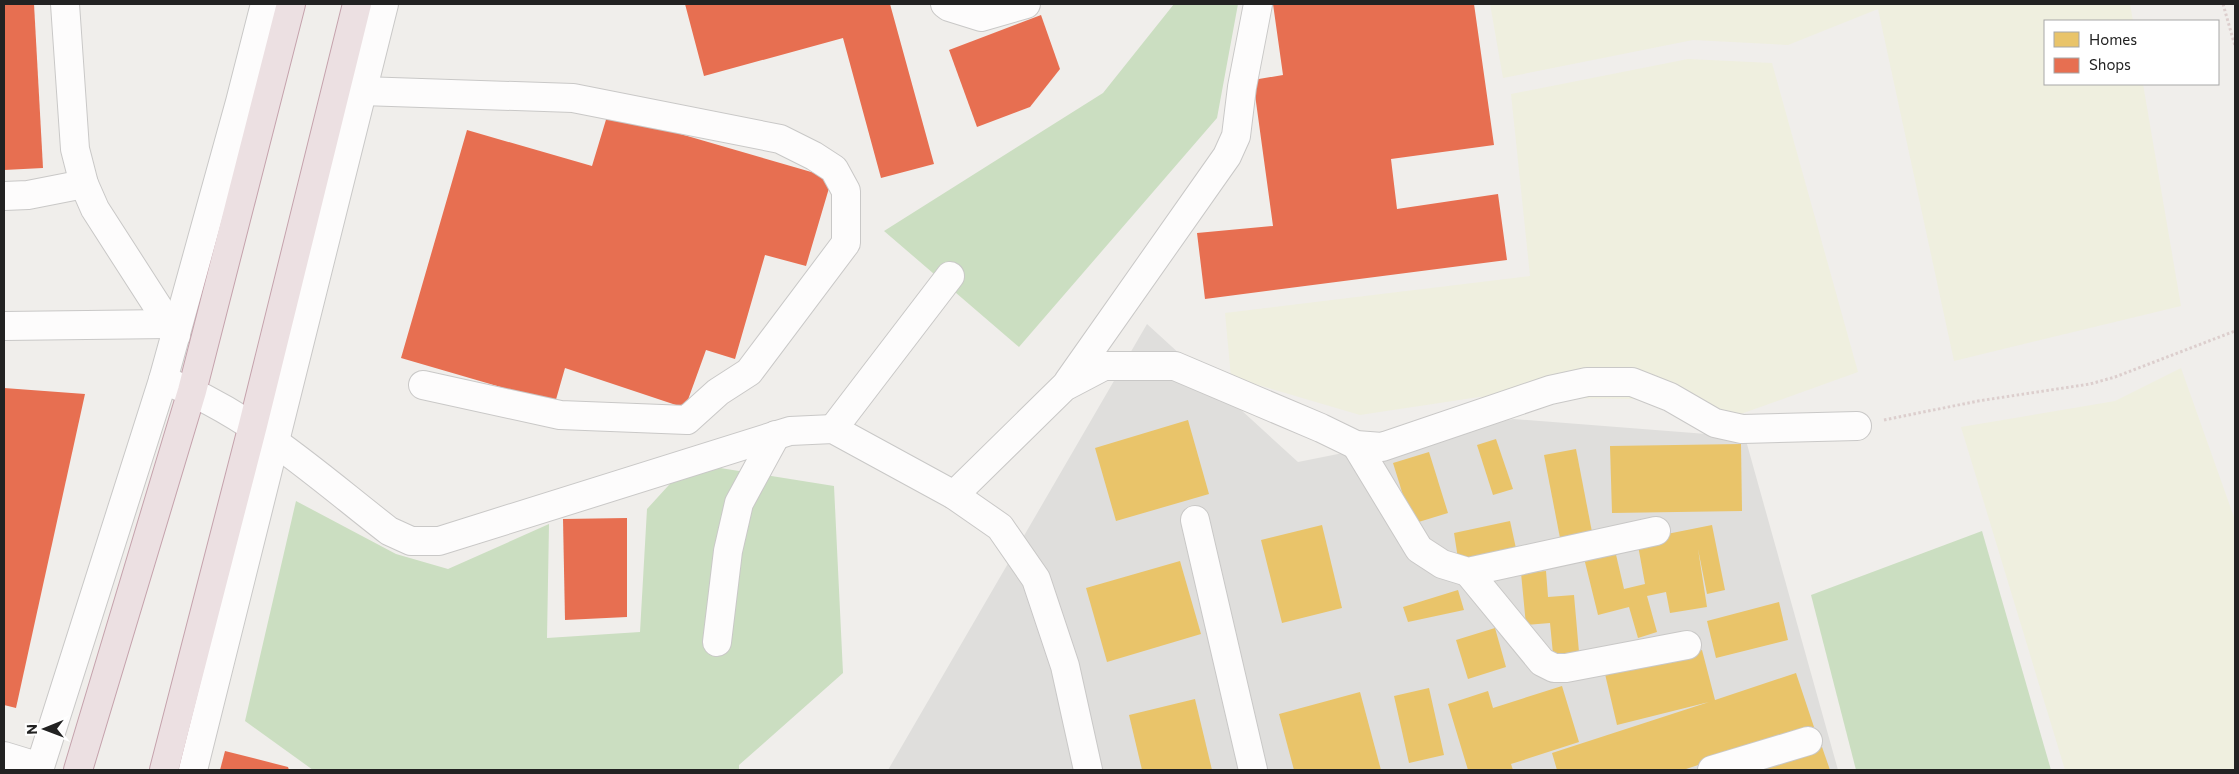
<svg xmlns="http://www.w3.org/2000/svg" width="2239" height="774" font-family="Commissioner,sans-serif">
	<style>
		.residential { fill: #dfdedc }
		.farmland { fill: #efefdf }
		.forest { fill: #cbdec1 }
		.homes { fill: #e9c46a }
		.shops { fill: #e76f51 }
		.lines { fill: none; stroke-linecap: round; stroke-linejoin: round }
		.minor-casing { stroke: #c9c8c7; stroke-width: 30 }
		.highway-casing { stroke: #c5a2ac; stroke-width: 30 }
		.path { stroke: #dccecd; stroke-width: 3; stroke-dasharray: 2.5 2.5; stroke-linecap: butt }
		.minor { stroke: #fdfcfc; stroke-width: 28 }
		.highway { stroke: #ece0e2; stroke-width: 28 }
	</style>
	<rect width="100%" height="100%" fill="#f0eeeb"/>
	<path class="residential" d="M1147,324L1298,462L1513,419L1745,437L1838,770H888Z"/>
	<g class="farmland">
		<path d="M1490,4H2130L2133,21H2045V84H2143L2181,306L1954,361L1878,9L1788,45L1693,40L1503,78Z"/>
		<path d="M1688,59L1772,63L1858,372L1738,415L1634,399L1479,397L1360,415L1231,377L1225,313L1530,276L1511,94Z"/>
		<path d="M2181,368L2235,520V770H2065L1961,427L2115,401Z"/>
	</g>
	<g class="forest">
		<path d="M1174,4H1238L1217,118L1019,347L884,231L1103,93Z"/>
		<path d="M689,463L834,486L843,673L739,765V770H313L245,721L296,501L396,554L448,569L549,524L547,638L640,632L647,509Z"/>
		<path d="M1982,531L2051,770H1856L1811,595Z"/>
	</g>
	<g class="homes">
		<path d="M1188,420L1209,494L1116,521L1095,448Z"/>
		<path d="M1496,439L1513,489L1493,495L1477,445Z"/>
		<path d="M1741,444L1742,511L1612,513L1610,446Z"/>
		<path d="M1576,449L1592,532L1560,538L1544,455Z"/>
		<path d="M1429,452L1448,513L1412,524L1393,463Z"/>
		<path d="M1510,521L1517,553L1459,565L1454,533Z"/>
		<path d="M1322,525L1342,608L1282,623L1261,540Z"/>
		<path d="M1712,525L1725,590L1707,594L1698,549L1707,607L1670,613L1666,592L1647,596L1657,632L1638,638L1629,607L1598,615L1583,554L1614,546L1624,589L1645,584L1637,540Z"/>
		<path d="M1180,561L1201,634L1107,662L1086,588Z"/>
		<path d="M1546,571L1548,597L1574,595L1579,652L1553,654L1550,623L1526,625L1521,573Z"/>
		<path d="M1458,590L1464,610L1408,622L1403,607Z"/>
		<path d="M1779,602L1788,640L1716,658L1707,621Z"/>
		<path d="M1495,628L1506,667L1468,679L1456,640Z"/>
		<path d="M1702,650L1715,700L1796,673L1814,727L1683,770H1557L1552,753L1709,702L1617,725L1605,674Z"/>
		<path d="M1562,686L1579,742L1511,764L1513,770H1468L1448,704L1488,691L1493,708Z"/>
		<path d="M1429,688L1444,755L1409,763L1394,696Z"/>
		<path d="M1360,692L1381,770H1294L1279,714Z"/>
		<path d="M1195,699L1212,770H1142L1129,715Z"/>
		<path d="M1822,747L1830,770H1751Z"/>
	</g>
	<g class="shops">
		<path d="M4,4H34L43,168L4,170Z"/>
		<path d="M685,4H890L934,164L881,178L843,38L704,76Z"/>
		<path d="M1273,4H1474L1494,145L1391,159L1397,209L1498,194L1507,260L1205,299L1197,233L1273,226L1253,80L1283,75Z"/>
		<path d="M1041,15L1060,69L1030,107L977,127L949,50Z"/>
		<path d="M608,113L832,178L806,266L765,255L735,359L706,350L685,408L565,368L555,403L401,358L467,130L592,166Z"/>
		<path d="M4,388L85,394L16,708L4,705Z"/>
		<path d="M627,518V617L565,620L563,519Z"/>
		<path d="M225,751L288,767L289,770H220Z"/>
	</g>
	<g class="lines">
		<defs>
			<g id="minor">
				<path d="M65,4L75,149L84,184L95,209L176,335"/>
				<path d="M945,4L949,7L981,17L1026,4"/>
				<path d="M362,91L573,98L780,139L814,156L834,169L846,191V243L749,372L718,392L687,420L560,415L423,385"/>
				<path d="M4,196L28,195L84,184"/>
				<path d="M4,326L169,324"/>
				<path d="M163,380C249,412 318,476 389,531L411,541H439L790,431L833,429L954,495L1000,527L1036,579L1065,666L1088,770"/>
				<path d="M1068,382L1227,156L1236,136L1242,87L1258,4"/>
				<path d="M833,429L950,276"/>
				<path d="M1356,445L1419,549L1442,564L1468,572L1656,531"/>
				<path d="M954,495L1064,387L1104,366H1175L1321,428L1356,445L1382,447L1550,390L1587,382H1632L1670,397L1715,423L1742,429L1857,426"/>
				<path d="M1195,520L1253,770"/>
				<path d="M1468,572L1542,662L1554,668H1566L1687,645"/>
				<path d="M717,642L728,551L739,503L776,435"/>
				<path d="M4,756L40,767"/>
				<path d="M39,770L163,380L240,102L265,4"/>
				<path d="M193,770L384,4"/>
				<path d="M1712,770L1808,741"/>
			</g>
			<g id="highway">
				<path d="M78,770L192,391L291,4"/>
				<path d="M164,770L253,425L357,4"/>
			</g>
		</defs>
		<use href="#minor" class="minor-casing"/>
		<use href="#highway" class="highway-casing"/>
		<g class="path">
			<path d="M2223,4L2235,46"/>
			<path d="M1884,420L1978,401L2090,384L2115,377L2235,331"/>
		</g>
		<use href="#minor" class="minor"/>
		<use href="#highway" class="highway"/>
	</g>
	<rect width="2239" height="774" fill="none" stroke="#222222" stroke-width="10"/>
	<rect x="2044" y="20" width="175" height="65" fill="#ffffff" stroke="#a7a7a7"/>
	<rect x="2054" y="32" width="25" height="15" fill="#e9c46a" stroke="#a7a7a7"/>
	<text x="2089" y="45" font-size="15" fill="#222222">Homes</text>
	<rect x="2054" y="58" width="25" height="15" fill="#e76f51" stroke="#a7a7a7"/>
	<text x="2089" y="70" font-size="15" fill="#222222">Shops</text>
	<g transform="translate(45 729) rotate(269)" stroke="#ffffff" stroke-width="4" paint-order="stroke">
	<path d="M0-4L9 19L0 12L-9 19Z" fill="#222222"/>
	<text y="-8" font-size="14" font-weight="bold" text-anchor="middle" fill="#222222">N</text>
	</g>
</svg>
